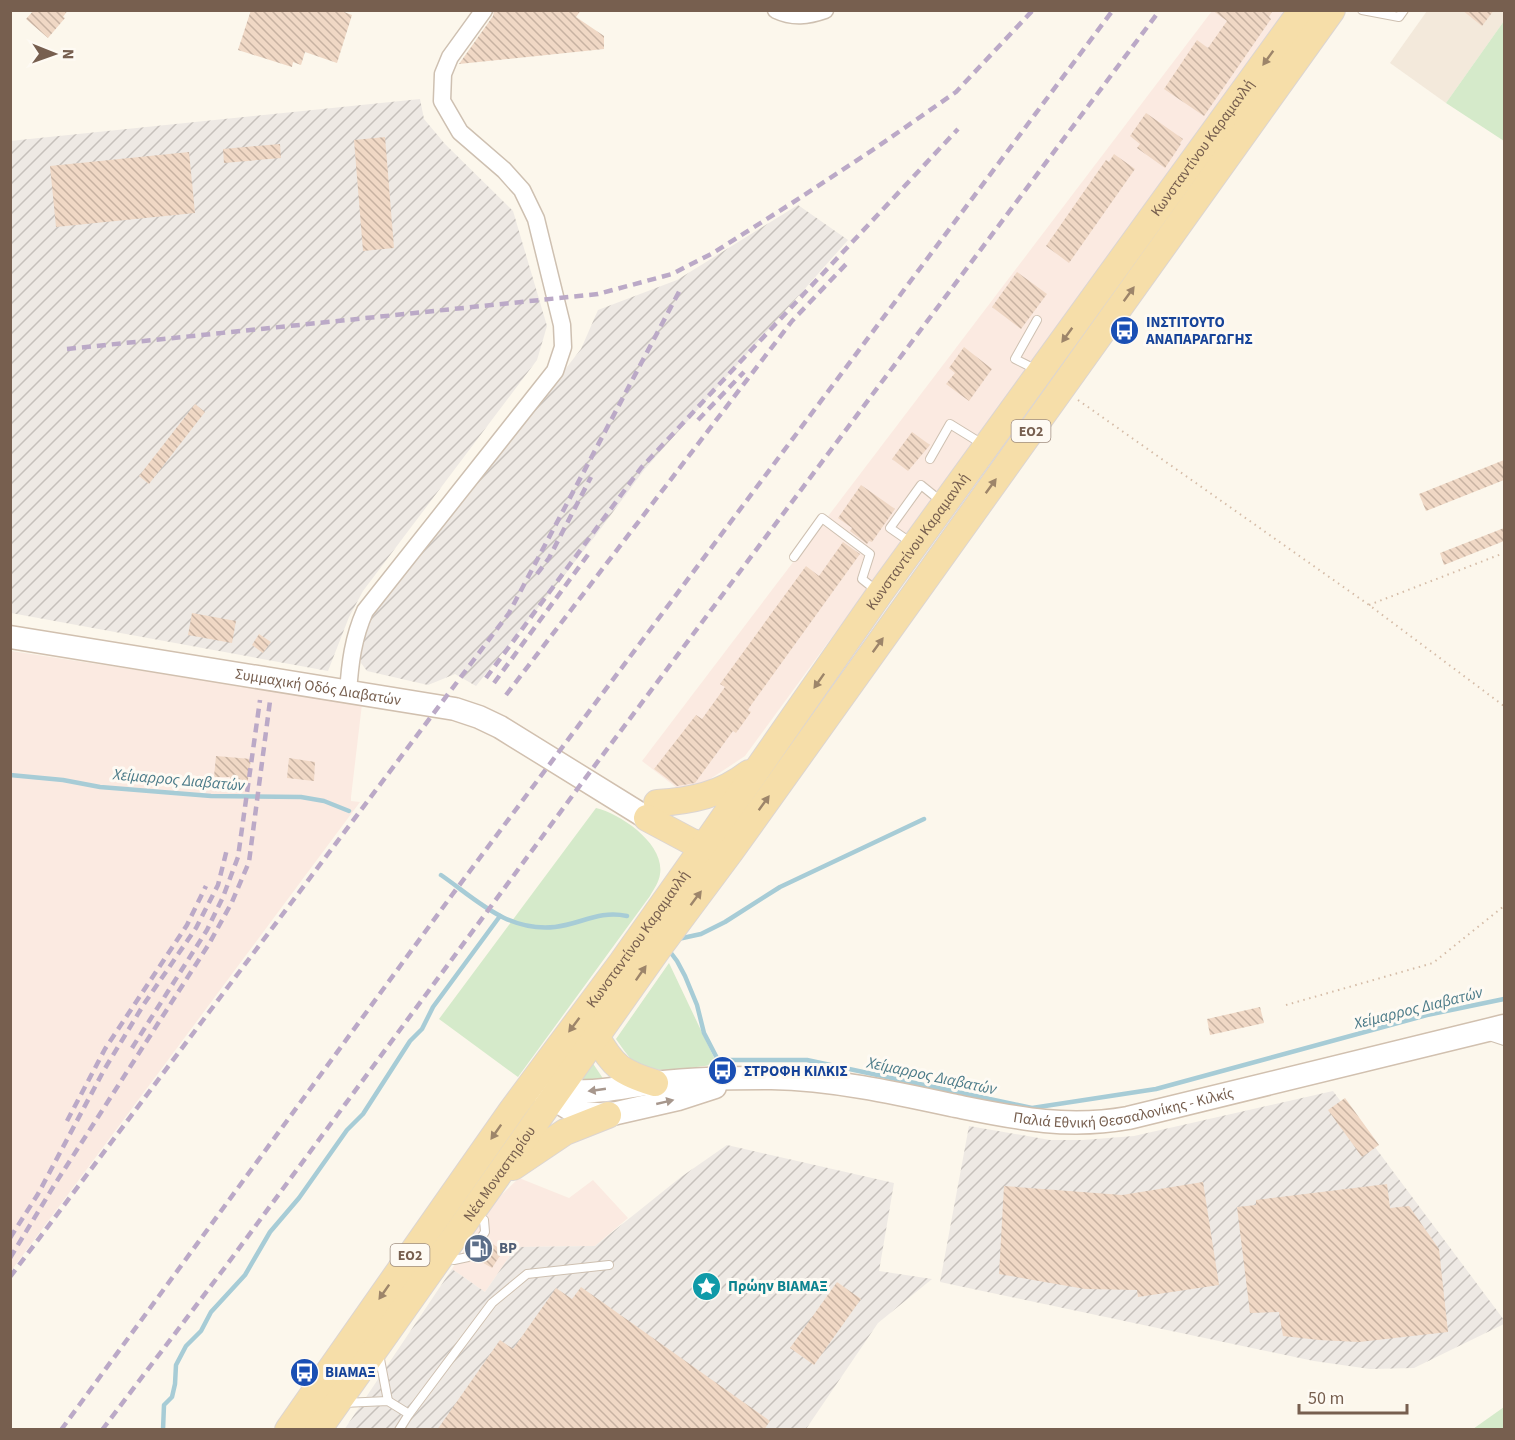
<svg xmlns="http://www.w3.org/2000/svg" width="1515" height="1440" font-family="'Source Sans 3',sans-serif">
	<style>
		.residential { fill: #f3e9db }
		.commercial { fill: #fbeae1 }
		.industrial { fill: url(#industrial-furrows) }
		.grass { fill: #d5eaca }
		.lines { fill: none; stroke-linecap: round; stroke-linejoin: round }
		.stream { stroke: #a7ccd6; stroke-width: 4.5 }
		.building { fill: url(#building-back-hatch) }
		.lane-casing { stroke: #cec0b1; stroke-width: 10 }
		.street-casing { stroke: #cec0b1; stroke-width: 19 }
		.secondary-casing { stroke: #d1c0af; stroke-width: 25 }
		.primary-casing { stroke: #dcd5d1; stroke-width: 28 }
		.path { stroke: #d5bca7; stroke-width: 2; stroke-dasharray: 1.5 4.5; stroke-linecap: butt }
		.lane { stroke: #fff; stroke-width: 8 }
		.street { stroke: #fff; stroke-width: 16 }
		.secondary { stroke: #fff; stroke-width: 22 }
		.primary { stroke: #f6dea9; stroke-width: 26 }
		.rail { stroke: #bba9c7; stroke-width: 4.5; stroke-dasharray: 9 6; stroke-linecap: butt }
		.oneway { fill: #9d856a }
		.oneway2 { fill: #a7978d }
		.labels { text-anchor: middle; stroke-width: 6; stroke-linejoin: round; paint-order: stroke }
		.shield { fill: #fefaf3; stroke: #a08e80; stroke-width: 1.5 }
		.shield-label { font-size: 14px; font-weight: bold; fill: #775f4f }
		.street-label { font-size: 15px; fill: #775f4f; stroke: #fefaf3 }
		.transit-label { font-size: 15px; font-weight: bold; fill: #164399; stroke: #fefaf3; text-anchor: start }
		.service-label { font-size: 15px; font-weight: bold; fill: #4e5e75; stroke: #fefaf3; text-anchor: start }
		.culture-label { font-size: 15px; font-weight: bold; fill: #0d838f; stroke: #fefaf3; text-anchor: start }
		.water-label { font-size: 16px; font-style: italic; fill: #4a7a88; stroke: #fefaf3 }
	</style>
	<defs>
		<pattern id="industrial-furrows" width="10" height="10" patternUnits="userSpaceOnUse" patternTransform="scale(1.5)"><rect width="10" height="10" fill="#eee9e4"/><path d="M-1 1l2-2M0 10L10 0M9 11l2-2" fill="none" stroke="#c6c0bb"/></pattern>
		<pattern id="building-back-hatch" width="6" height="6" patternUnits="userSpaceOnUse" patternTransform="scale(1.5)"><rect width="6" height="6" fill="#f0d8c5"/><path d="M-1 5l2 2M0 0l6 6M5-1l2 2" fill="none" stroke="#c7b2a2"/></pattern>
	</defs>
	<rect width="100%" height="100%" fill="#fcf7ec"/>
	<path class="residential" d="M1427,11H1504V21L1446,103L1390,63Z"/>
	<g class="commercial">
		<path d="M1212,11H1290L745,756L686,795L642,761Z"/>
		<path d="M11,651L362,704L351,797V801L360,802L11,1271Z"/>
		<path d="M519,1178L569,1198L593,1180L628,1218L595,1246L516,1247L485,1292L452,1269L494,1202Z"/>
	</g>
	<g class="industrial">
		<path d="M420,99L424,119L445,144L513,211L547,326L537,360L363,591L349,617L328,671L11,613L10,141Z"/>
		<path d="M798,205L848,240L644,470L596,535L476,686L455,674L428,685L367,671L361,663V641L368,621L581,349L598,310L677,280Z"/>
		<path d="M1333,1091L1504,1320V1324L1414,1368L1370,1369L1314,1361L940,1282L969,1126L1050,1140H1083L1134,1136Z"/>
		<path d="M727,1145L894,1183L879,1271L932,1279L878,1323L806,1429L344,1430L452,1269L485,1292L516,1247L595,1246L681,1177Z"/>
	</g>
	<g class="grass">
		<path d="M1504,21V141L1446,103Z"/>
		<path d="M596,808C621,814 665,844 660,874C659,882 654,889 650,896L518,1077L439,1019Z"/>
		<path d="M669,963L717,1064C695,1067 652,1077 633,1061C627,1055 621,1046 616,1039Z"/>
		<path d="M592,1062L604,1080L577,1083Z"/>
		<path d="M1504,1407V1429H1473Z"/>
	</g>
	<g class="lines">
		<g class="stream">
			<path d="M10,775L63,780L100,787L211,796L301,797L324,801L349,811"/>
			<path d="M441,875C477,900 507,932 555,927C581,924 599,910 627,916"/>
			<path d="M678,939L701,934L725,922L780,887L924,819"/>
			<path d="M668,949L677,961L685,976L697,1005L704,1033L718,1060H807L1032,1108L1156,1089L1427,1015L1504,999"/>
			<path d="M163,1430L164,1405L172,1397L175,1384L176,1365L186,1346L201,1331L211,1312L245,1275L270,1232L299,1198L347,1130L363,1114L410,1041L422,1029L433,1007L500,916"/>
		</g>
	</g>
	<g class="building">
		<path d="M34,10H68L63,17L65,18L48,38L26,19Z"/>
		<path d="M251,10H339L352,15L337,63L305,52L301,65L293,62L292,67L238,50Z"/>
		<path d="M494,10H581L576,17L604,36V49L459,64L493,16Z"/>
		<path d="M1212,10H1273L1269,17L1271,19L1204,116L1164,89L1197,40L1208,48L1227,21Z"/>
		<path d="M1462,10H1494L1482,26Z"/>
		<path d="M1146,113L1183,139L1180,143L1181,144L1165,168L1137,148L1140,144L1130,136Z"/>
		<path d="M385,137L394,248L363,251L354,140Z"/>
		<path d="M280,144L281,158L224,163L223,149Z"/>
		<path d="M189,152L195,213L56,227L50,166Z"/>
		<path d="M1114,154L1135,169L1069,263L1046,246L1106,160L1109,162Z"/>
		<path d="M1017,272L1047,294L1021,329L992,307Z"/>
		<path d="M964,347L992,369L969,401L946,384L955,373L949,368Z"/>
		<path d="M195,404L205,412L149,484L139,476Z"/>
		<path d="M912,432L930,445L908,471L892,459Z"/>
		<path d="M1504,460V480L1426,511L1419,494Z"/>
		<path d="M861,485L895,509L872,542L869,541L867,544L850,531L852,528L838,518Z"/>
		<path d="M1504,528V541L1444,565L1440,553Z"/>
		<path d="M843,542L860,554L749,708L748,710L751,712L736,733L733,731L695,783L677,786L654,769L696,715L702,719L725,687L720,684L806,566L819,576Z"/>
		<path d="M192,613L236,621L232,643L188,635Z"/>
		<path d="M259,634L271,642L263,653L252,645Z"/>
		<path d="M216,756L251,759L247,786L230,783V777H214Z"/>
		<path d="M289,758L315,762L314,781L287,778Z"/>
		<path d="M1260,1007L1264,1023L1210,1035L1207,1019Z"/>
		<path d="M1345,1098L1379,1145L1362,1157L1328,1110Z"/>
		<path d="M1203,1182L1219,1285L1138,1297L1137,1290L1085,1289L999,1274L1004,1186L1122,1195Z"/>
		<path d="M1387,1184L1390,1208L1409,1206L1439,1249L1448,1332L1359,1342L1319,1340L1283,1336L1279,1312L1250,1313L1237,1207L1256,1205V1200Z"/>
		<path d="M487,1240L503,1251L492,1268L475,1258Z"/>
		<path d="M837,1282L861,1299L814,1365L790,1348Z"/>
		<path d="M581,1287L770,1421L764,1430H437L500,1340L513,1349L556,1288L572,1299Z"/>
	</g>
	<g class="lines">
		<defs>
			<g id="lane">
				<path d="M1362,10L1399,17L1404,10"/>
				<path d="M1037,370L1015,359L1037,320"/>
				<path d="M930,459L950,424L984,445"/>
				<path d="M913,544L890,528L921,485L942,502"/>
				<path d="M794,557L822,518L870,554L862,579L877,591"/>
				<path d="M1489,1036L1504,1041"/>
				<path d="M454,1260L468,1257L485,1232L484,1220"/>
				<path d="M379,1354L388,1401"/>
				<path d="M343,1403L388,1401L409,1414L399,1430"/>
				<path d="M409,1414L492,1303L527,1274L609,1265"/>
			</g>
			<g id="street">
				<path d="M776,10C793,18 808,16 825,10"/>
				<path d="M348,693C350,663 353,638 365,611L555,371L563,347L562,325L536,219L522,190L504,170L460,132L442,101L443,74L450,57L484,10"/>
			</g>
			<g id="secondary">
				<path id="s1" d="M10,637L455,709L479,717L500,727L647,818"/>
				<path id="s2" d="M547,1080C556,1087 564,1091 576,1091C601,1093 628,1086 653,1083C692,1078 732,1078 771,1078C833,1079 896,1093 956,1106C1016,1118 1066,1129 1128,1118L1504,1026"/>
				<path d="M539,1090L570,1109L585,1113L608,1115L678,1099L715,1087"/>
			</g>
			<g id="primary">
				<path d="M657,803C691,801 721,795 749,773"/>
				<path d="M647,818L692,842L720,850"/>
				<path d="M596,1036C613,1067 622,1073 655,1083"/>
				<path d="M513,1167L565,1132L608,1115"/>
				<path id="s3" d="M288,1430L512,1110L622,962L704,846L880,593L1302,10"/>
				<path id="s4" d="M318,1430L661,945L731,851L1332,10"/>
			</g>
		</defs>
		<use href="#lane" class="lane-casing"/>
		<use href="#street" class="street-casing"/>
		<use href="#secondary" class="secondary-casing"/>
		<use href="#primary" class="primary-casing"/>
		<g class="path">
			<path d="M1078,400L1369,605L1504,706"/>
			<path d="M1369,605L1504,553"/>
			<path d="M1286,1005L1433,963L1504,906"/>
		</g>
		<use href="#lane" class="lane"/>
		<use href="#street" class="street"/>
		<use href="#secondary" class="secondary"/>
		<use href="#primary" class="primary"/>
		<g class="rail">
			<path d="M67,349L598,294L672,274L713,253L792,203L877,147L956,92L1033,10"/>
			<path d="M698,420L744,372"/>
			<path d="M537,574L549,558L591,477"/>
			<path d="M486,678L641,468L958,129"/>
			<path d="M494,683L590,552"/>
			<path d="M506,695L792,321L850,260"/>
			<path d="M132,1048L207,930L223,897L238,857L260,700"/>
			<path d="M67,1121L105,1049L187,925L206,886"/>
			<path d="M10,1238L38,1194L104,1070L144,1004L196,928L218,885L227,849"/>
			<path d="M10,1258L55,1184L209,944L232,902L249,862L270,701"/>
			<path d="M10,1277L509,613L681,288"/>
			<path d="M61,1430L452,895L1113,10"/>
			<path d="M102,1430L226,1266L584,780L1160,10"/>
		</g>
	</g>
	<defs><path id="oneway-solid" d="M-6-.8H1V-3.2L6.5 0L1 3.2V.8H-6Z" transform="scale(1.5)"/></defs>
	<g class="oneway">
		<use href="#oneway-solid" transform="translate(1268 58) rotate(126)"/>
		<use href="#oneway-solid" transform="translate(1129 294) rotate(-54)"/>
		<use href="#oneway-solid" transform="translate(1067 335) rotate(126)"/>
		<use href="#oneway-solid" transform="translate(991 486) rotate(-54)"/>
		<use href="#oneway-solid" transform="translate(878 645) rotate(-54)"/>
		<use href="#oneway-solid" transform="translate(819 681) rotate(125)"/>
		<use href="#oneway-solid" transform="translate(764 803) rotate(-54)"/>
		<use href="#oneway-solid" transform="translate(696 898) rotate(-53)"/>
		<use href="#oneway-solid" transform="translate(641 973) rotate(-55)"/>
		<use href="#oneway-solid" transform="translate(574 1025) rotate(127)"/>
		<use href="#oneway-solid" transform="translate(496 1132) rotate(125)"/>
		<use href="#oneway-solid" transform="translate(384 1292) rotate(125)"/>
	</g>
	<g class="oneway2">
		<use href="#oneway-solid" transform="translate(597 1090) rotate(172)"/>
		<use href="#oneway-solid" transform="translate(665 1102) rotate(-13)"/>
	</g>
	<defs>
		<symbol id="bus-disc" viewBox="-11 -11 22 22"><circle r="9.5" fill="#1a4fb4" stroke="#fefaf3"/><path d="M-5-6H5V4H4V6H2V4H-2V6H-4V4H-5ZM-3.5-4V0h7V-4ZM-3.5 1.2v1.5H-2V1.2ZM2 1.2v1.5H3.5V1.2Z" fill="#fff"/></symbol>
		<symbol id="fuel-disc" viewBox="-11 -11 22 22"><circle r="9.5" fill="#5c6f8a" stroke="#fefaf3"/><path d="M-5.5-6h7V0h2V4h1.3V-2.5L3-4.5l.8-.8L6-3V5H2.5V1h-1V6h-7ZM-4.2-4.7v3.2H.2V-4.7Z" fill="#fff"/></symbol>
		<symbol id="sight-disc" viewBox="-11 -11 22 22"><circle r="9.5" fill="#0f9aa8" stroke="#fefaf3"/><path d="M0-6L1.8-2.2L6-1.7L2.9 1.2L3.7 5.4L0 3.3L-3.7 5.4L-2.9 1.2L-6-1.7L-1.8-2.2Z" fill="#fff"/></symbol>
	</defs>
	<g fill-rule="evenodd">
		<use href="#bus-disc" x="1108" y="314" width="33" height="33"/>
		<use href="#bus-disc" x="706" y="1054" width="33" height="33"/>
		<use href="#fuel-disc" x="462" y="1232" width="33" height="33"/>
		<use href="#sight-disc" x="690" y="1270" width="33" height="33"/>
		<use href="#bus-disc" x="288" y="1356" width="33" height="33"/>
	</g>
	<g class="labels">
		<g class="shield">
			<rect x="1011.5" y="420" width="39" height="22" rx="4.5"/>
			<rect x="390.5" y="1244" width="39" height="22" rx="4.5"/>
		</g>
		<g class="shield-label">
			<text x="1031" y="436">ΕΟ2</text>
			<text x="410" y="1260">ΕΟ2</text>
		</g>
		<g class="street-label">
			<text dy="5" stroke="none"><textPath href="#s3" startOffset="1575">Κωνσταντίνου Καραμανλή</textPath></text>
			<text dy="5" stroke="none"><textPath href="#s3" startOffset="1089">Κωνσταντίνου Καραμανλή</textPath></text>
			<text dy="5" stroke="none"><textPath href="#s1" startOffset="312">Συμμαχική Οδός Διαβατών</textPath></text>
			<text dy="5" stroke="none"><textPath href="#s3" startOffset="603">Κωνσταντίνου Καραμανλή</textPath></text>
			<text dy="5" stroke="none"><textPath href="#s2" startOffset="585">Παλιά Εθνική Θεσσαλονίκης - Κιλκίς</textPath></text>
			<text dy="5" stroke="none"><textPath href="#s4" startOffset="314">Νέα Μοναστηρίου</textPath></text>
		</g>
		<g class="transit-label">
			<text x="1146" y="327">ΙΝΣΤΙΤΟΥΤΟ<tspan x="1146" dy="17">ΑΝΑΠΑΡΑΓΩΓΗΣ</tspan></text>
			<text x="744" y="1076">ΣΤΡΟΦΗ ΚΙΛΚΙΣ</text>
			<text x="325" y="1377">ΒΙΑΜΑΞ</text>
		</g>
		<g class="service-label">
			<text x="499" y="1253">BP</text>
		</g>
		<g class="culture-label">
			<text x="728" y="1291">Πρώην ΒΙΑΜΑΞ</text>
		</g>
		<g class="water-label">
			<text transform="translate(179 779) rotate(5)" y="6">Χείμαρρος Διαβατών</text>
			<text transform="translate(1418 1007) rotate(-14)" y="6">Χείμαρρος Διαβατών</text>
			<text transform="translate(932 1075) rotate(12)" y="6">Χείμαρρος Διαβατών</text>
		</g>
	</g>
	<rect width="1515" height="1440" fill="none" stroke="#775f4f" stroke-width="24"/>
	<g transform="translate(54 54) rotate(91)" stroke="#fefaf3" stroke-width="4.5" paint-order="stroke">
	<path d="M0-4.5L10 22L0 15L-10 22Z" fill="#775f4f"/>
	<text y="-9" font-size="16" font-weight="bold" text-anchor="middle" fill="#775f4f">N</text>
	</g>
	<path d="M1299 1404v9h108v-9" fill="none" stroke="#775f4f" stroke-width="3"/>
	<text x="1308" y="1404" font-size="18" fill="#775f4f" stroke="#fefaf3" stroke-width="4.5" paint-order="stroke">50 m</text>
</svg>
